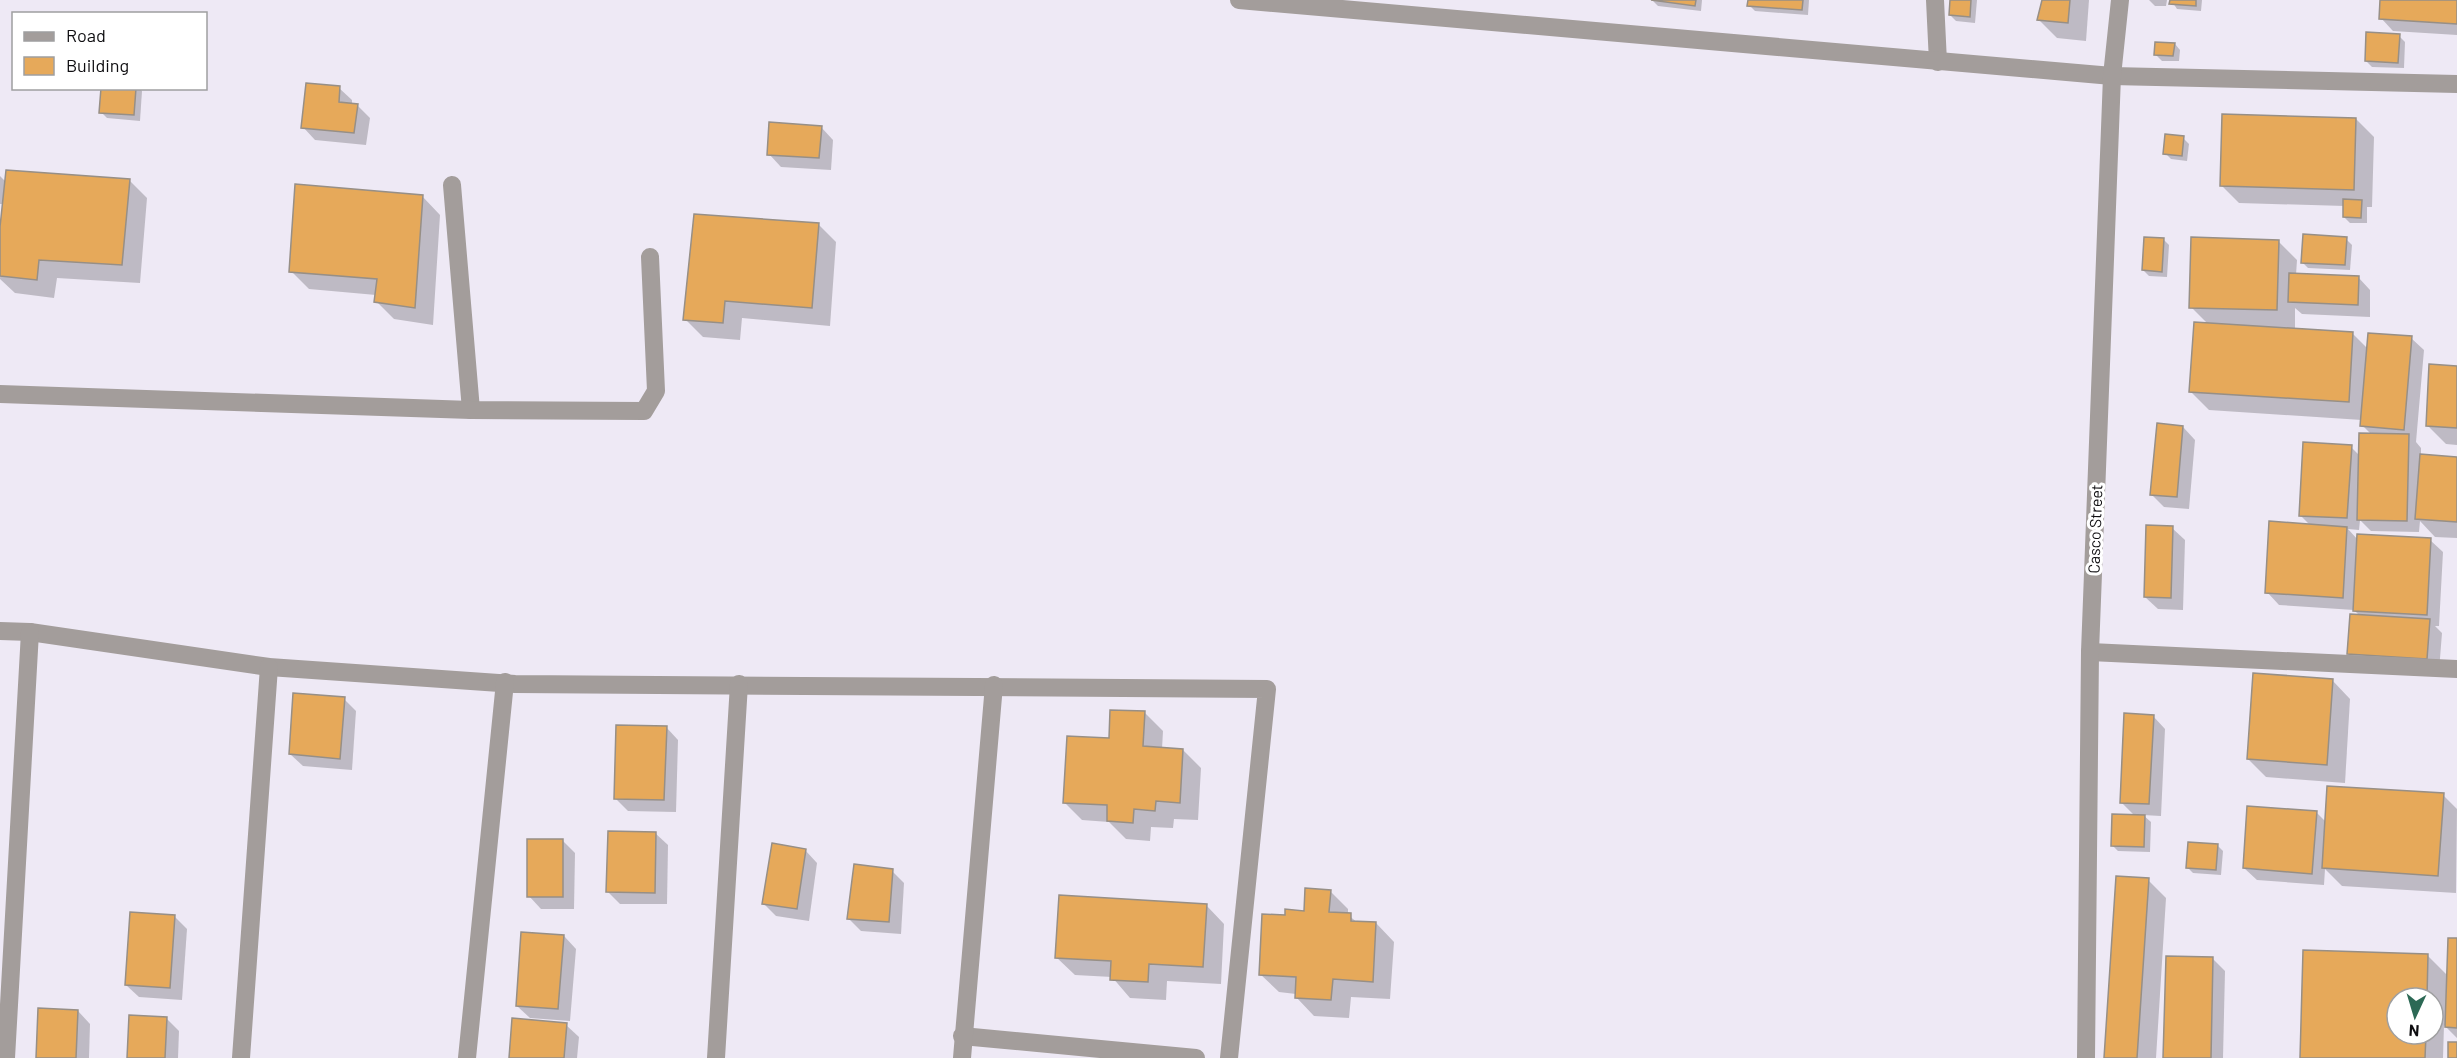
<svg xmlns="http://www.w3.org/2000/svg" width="2457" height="1058" font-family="Barlow,sans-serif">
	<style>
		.shadow { fill: #0003; fill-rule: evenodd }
		.building { fill: #e6a95a; stroke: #978f86; stroke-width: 1.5 }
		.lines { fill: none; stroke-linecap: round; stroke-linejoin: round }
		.service { stroke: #a39d9b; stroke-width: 18 }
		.minor { stroke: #a39d9b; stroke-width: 18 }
		.labels { text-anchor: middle; stroke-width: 6; stroke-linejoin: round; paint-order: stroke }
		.street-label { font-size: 16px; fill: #0f0e11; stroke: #fff }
	</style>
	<rect width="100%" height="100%" fill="#eee9f5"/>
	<g class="shadow">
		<path d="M1652,0H1702L1701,11L1658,6Z"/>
		<path d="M1749,0H1809L1808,15L1755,11L1749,5Z"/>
		<path d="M1952,0H1977L1975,23L1956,21L1950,15Z"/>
		<path d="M2043,0H2089L2086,41L2057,38L2039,20Z"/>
		<path d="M2149,0H2167L2166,6H2155Z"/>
		<path d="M2171,0H2202L2201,11L2177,9Z"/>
		<path d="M2382,0H2457V35L2393,31L2381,18Z"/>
		<path d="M2399,36L2405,42L2404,68L2372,67L2366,61Z"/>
		<path d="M2175,44L2180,50L2179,61H2162L2156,55Z"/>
		<path d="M102,88H139L142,91L140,121L107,118L101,112Z"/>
		<path d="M339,88L352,100V105L358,106L370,118L366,145L315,140L303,127Z"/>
		<path d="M2356,119L2374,137L2372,207H2367V223H2350L2344,217L2345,206L2239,203L2221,185Z"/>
		<path d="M821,127L833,140L831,170L781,167L769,154Z"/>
		<path d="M2183,138L2189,144L2187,161L2171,159L2165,153Z"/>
		<path d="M0,176L6,182L129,180L147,198L140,283L57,278L54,298L15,293L0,279L4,204H0Z"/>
		<path d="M422,196L440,215L433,325L394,319L376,301V295L309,289L291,271Z"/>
		<path d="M818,224L836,242L830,326L742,318L740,340L703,337L685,319Z"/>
		<path d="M2163,239L2169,245L2167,277L2149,276L2143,270Z"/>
		<path d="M2346,239L2352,245L2350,270L2308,268L2302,262Z"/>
		<path d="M2279,242L2297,260L2296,275L2358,277L2370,290V317L2302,314L2295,308V330L2352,333L2368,349L2411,338L2424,350L2416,442L2421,448V456L2457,458V538L2435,537L2420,521L2419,532L2371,531L2360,520L2359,530L2348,529L2358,540H2430L2443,552L2439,626H2435L2442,633L2439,671L2361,666L2348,653L2360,616L2354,610L2279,605L2267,592L2311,526L2300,515L2351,447L2360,456L2371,434L2362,425V420L2209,410L2191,392L2208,324L2191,307Z"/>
		<path d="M2457,367V445L2446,444L2428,426Z"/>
		<path d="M2183,427L2195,440L2189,509L2164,507L2151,494Z"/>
		<path d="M2172,528L2185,540L2183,610L2158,609L2145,597Z"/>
		<path d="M2332,680L2350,699L2345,783L2266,777L2248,759Z"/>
		<path d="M344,699L356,711L352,770L303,766L290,754Z"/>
		<path d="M1145,713L1163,731L1162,749L1183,750L1201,768L1198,820L1174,819L1173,828L1151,827L1150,841L1126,839L1109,822L1082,820L1064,802L1110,740Z"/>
		<path d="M2153,716L2165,729L2161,816L2143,815L2151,822L2150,852L2118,851L2112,845L2135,816L2121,802Z"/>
		<path d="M666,727L678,740L676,812L628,811L615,798Z"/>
		<path d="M2443,795L2457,809L2456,893L2342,886L2325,869L2324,885L2257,880L2244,868L2316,812L2326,822Z"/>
		<path d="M655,833L668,845L667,904H620L608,892Z"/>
		<path d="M562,840L575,853L574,909H541L529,896Z"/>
		<path d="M2217,845L2223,851L2221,875L2193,873L2187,867Z"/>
		<path d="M805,850L817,863L809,921L776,916L764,904Z"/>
		<path d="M892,871L904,883L901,934L861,931L848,918Z"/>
		<path d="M2148,880L2166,898L2156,1058H2106Z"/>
		<path d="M1330,891L1348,909V915L1358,923H1376L1394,942L1390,999L1351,997L1349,1018L1314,1016L1296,997V994L1279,992L1260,974L1286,917L1306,912Z"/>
		<path d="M1206,905L1224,924L1221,984L1167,981L1166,1000L1130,998L1112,977L1075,975L1056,957Z"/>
		<path d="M174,916L187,929L182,1000L139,997L126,985Z"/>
		<path d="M564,936L576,949L570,1021L530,1018L517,1006Z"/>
		<path d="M2457,939V1038L2444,1025L2443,1058H2301L2427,955L2448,976ZM2397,998H2433V1034H2397Z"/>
		<path d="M2213,959L2225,971L2223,1058H2165Z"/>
		<path d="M78,1011L90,1024L89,1058H37Z"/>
		<path d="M167,1019L179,1031L178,1058H129Z"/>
		<path d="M566,1025L579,1037L577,1058H510Z"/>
	</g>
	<g class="building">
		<path d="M1651,0H1696L1695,6Z"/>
		<path d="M1748,0H1803L1802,10L1747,6Z"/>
		<path d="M1950,0H1971L1970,17L1949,15Z"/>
		<path d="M2042,0H2070L2068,23L2037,20Z"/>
		<path d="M2170,0H2196V6L2169,4Z"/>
		<path d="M2380,0H2457V24L2379,19Z"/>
		<path d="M2366,32L2400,34L2398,63L2365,61Z"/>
		<path d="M2155,42L2175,43L2173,56L2154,55Z"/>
		<path d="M306,83L340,86L339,102L358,104L354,133L301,128Z"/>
		<path d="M101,88H136L134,115L99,113Z"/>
		<path d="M2222,114L2356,118L2354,190L2220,186Z"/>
		<path d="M769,122L822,126L819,158L767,155Z"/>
		<path d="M2165,134L2184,136L2182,156L2163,154Z"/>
		<path d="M6,170L130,179L122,265L39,260L37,280L0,276V227Z"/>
		<path d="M295,184L423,195L415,308L374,302L377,279L289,272Z"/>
		<path d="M2343,199L2362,200L2361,218L2343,217Z"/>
		<path d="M694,214L819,223L812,308L725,301L723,323L683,320Z"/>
		<path d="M2303,234L2347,237L2345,265L2301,263Z"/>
		<path d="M2144,237L2164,238L2162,272L2142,270Z"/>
		<path d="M2191,237L2279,240L2277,310L2189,308Z"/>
		<path d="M2289,273L2359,276L2358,305L2288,302Z"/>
		<path d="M2194,322L2353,332L2349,402L2189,392Z"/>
		<path d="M2368,333L2412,336L2404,430L2360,426Z"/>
		<path d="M2429,364L2457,366V428L2426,426Z"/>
		<path d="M2157,423L2183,426L2177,497L2150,495Z"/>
		<path d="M2359,433L2409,434L2407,521L2357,520Z"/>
		<path d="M2303,442L2352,445L2347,518L2299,516Z"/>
		<path d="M2420,454L2457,457V522L2415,519Z"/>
		<path d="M2269,521L2347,527L2343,598L2265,593Z"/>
		<path d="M2146,525L2173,526L2171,598L2144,597Z"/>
		<path d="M2357,534L2431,538L2427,615L2353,611Z"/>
		<path d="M2350,614L2430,619L2427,659L2347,654Z"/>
		<path d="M2253,673L2333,679L2327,765L2247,759Z"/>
		<path d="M293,693L345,697L340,759L289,754Z"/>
		<path d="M1110,710L1145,711L1143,746L1183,749L1180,803L1156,801L1155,811L1134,809L1133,823L1107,821V805L1063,803L1067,736L1109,738Z"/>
		<path d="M2124,713L2154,715L2149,804L2120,803Z"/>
		<path d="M616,725L667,726L664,800L614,799Z"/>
		<path d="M2327,786L2444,793L2438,876L2322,868Z"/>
		<path d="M2247,806L2317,811L2312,874L2243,868Z"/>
		<path d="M2112,814L2145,815L2144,847L2111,846Z"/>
		<path d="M608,831L656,832L655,893L606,892Z"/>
		<rect x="527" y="839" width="36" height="58"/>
		<path d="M2188,842L2218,844L2216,870L2186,868Z"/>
		<path d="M772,843L806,849L797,909L762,904Z"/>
		<path d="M854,864L893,869L889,922L847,919Z"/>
		<path d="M2116,876L2149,878L2137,1058H2104Z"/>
		<path d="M1305,888L1331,890L1329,912L1351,913V921L1376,922L1373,982L1333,979L1331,1000L1295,998L1296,977L1259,975L1262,914L1285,915V909L1304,911Z"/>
		<path d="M1059,895L1207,904L1203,967L1149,964L1148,982L1110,980L1111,961L1055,958Z"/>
		<path d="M130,912L175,915L170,988L125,985Z"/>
		<path d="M521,932L564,935L558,1009L516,1006Z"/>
		<path d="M2448,938H2457V1028L2445,1027Z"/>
		<path d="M2303,950L2428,954L2427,998H2397V1034H2426L2425,1058H2300Z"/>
		<path d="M2166,956L2213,957L2211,1058H2163Z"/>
		<path d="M38,1008L78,1010L76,1058H36Z"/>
		<path d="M129,1015L167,1017L165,1058H127Z"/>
		<path d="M512,1018L567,1023L564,1058H509Z"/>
		<rect x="2448" y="1042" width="9" height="16"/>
	</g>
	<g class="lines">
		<g class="service">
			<path d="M1935,0L1938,62"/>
			<path d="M452,185L471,410"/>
			<path d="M0,394L471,410L644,411L656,391L650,257"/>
			<path d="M0,631L30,632L269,667L515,684L1267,689L1229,1058"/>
			<path d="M962,1036L1196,1058"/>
			<path d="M6,1058L30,632"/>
			<path d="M241,1058L269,667"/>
			<path d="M467,1058L505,682"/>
			<path d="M716,1058L739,684"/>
			<path d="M962,1058L994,685"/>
		</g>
		<g class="minor">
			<path d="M1239,0L2112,76L2457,84"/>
			<path d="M2090,652L2457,669"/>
			<path d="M2086,1058L2090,652L2112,76L2120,0"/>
		</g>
	</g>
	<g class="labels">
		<g class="street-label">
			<text transform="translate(2095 529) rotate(-88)" y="6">Casco Street</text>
		</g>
	</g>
	<rect x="12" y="12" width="195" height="78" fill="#ffffff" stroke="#9f9fa0" stroke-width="1.5"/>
	<rect x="24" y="32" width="30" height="9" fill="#a39d9b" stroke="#9f9fa0" stroke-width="1.5"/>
	<text x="66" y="42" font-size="18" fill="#0f0e11">Road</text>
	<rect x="24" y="57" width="30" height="18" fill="#e6a95a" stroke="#9f9fa0" stroke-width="1.5"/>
	<text x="66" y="72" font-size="18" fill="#0f0e11">Building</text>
	<g transform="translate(2415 1016) rotate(184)"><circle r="28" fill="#ffffff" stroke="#9f9fa0" stroke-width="1.5"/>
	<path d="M0-4.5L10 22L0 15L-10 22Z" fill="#2c6955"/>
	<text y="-9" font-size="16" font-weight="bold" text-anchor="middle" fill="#0f0e11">N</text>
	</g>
</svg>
